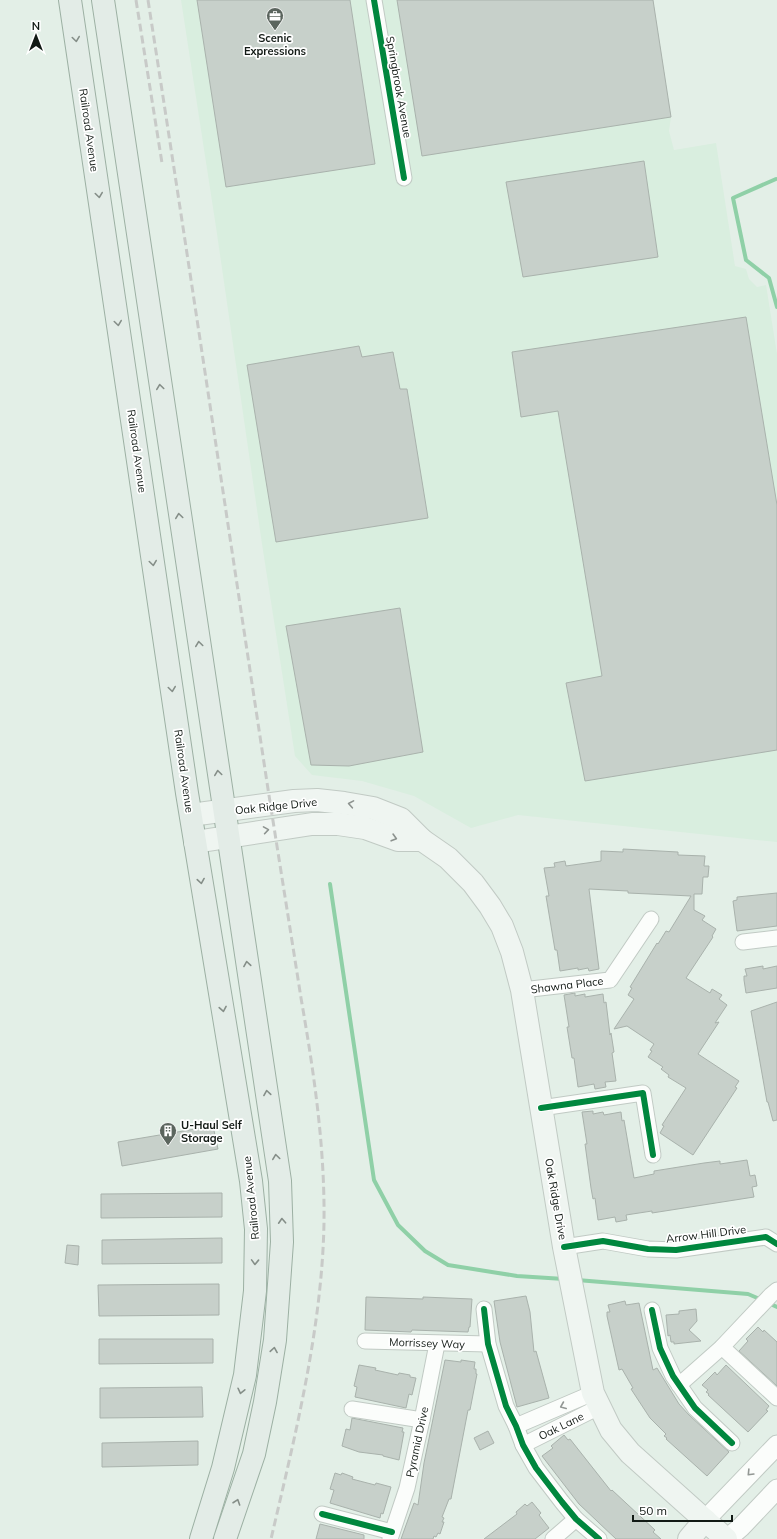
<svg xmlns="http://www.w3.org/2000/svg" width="777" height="1539" font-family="Mulish,sans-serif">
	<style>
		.built { fill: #d9eedf }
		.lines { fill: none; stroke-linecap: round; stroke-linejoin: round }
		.stream { stroke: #8fd0a7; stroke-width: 4 }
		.building { fill: #c7d0ca; stroke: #a9b2ac }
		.minor-casing { stroke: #c1cac4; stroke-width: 17 }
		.tertiary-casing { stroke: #c1cac4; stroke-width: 21 }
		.secondary-casing { stroke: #c1cac4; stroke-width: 24 }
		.primary-casing { stroke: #9cb0a3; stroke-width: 24 }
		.minor { stroke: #fbfdfb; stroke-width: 15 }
		.tertiary { stroke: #fbfdfb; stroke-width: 19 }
		.secondary { stroke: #eff5f1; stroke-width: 22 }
		.primary { stroke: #e3ece7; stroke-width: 22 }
		.rail { stroke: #c8cac8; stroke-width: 3; stroke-dasharray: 8 4; stroke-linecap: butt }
		.cycleway-casing { stroke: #fff; stroke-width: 8 }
		.cycleway { stroke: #00873e; stroke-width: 6 }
		.oneway { stroke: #858e88 }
		.oneway2 { stroke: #8c928e }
		.oneway3 { stroke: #929794 }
		.labels { text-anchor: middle; stroke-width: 3.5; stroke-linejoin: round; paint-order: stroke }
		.poi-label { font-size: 11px; font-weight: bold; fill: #121a15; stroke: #fff }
		.street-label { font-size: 11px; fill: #121a15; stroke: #fff }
	</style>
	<rect width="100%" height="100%" fill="#e3efe7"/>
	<path class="built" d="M181,0H653L671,117L669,131L674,150L716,143L735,266L746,269L749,279L757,287L766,285L777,354V842L518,815L471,828L414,796L362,781L312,775L295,756L262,544L216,227Z"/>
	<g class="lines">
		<g class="stream">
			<path d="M776,179L733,198L746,260L769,278L777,307"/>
			<path d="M330,884L374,1180L398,1225L425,1251L448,1265L517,1276L564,1279"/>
			<path d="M577,1280L748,1294L762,1300"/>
			<path d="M768,1303L777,1307"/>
		</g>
	</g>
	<g class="building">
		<path d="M197,0H350L375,164L226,187Z"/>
		<path d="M397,0H653L671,117L422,156Z"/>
		<path d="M644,161L658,257L523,277L506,182Z"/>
		<path d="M746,317L777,505V750L585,781L566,683L602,676L558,411L521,417L512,352Z"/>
		<path d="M359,346L362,357L393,352L400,389H407L428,518L276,542L247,365Z"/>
		<path d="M400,608L423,752L349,766L311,765L286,626Z"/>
		<path d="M623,849L678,852V855L705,856L704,866H709L708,877H703L702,894H694V910L705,916L702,920L716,929L712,936L713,937L686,978L710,993L712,989L722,995L719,999L727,1005L715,1023L719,1022L698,1054L739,1081L735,1087L737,1088L693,1155L660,1133L664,1126L662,1125L686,1088L668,1077L669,1075L661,1069L663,1067L648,1057L652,1051L650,1050L654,1044L627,1026L614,1029L634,999L628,995L632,988L630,987L657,943L658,944L666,931L669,932L691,896L628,893V891L589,889L599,969L589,971L588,968L578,970V968L560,971L557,950H555L546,896H549L544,868L555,867L554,863L565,861L566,866L601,861V851L623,852Z"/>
		<path d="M777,893V926L737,931L733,901L737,900V897Z"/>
		<path d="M763,966V969L777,966V988L746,993L744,980V976H747L745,969Z"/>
		<path d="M575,993V996L585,994V997L603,994L604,1003L606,1002L610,1035L611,1033L614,1052L612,1053L616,1081L605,1082L606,1087L595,1089L594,1084L578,1087L574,1058H572L567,1027H569L564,995Z"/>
		<path d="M777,1002V1120L773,1121L768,1102H767L751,1011Z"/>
		<path d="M593,1111V1114L603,1112L604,1115L621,1112L622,1121L624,1120L634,1178L654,1174V1171L704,1163L720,1161V1164L747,1160L750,1176L755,1175L757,1186L752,1187L754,1197L652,1213V1211L626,1215L627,1220L616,1222L615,1217L598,1220L595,1198L593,1199L591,1188L585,1144H587L582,1112Z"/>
		<path d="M213,1126L218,1149L122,1166L118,1142Z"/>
		<path d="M222,1193V1217L101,1218V1194Z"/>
		<path d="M222,1238V1263L102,1264V1240Z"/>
		<path d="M67,1245L79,1246L78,1265L65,1263Z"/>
		<path d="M219,1284V1315L99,1316L98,1285Z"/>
		<path d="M526,1296L530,1312L534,1352L536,1351L549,1398L517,1407L500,1342L494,1301Z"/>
		<path d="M366,1297L423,1299V1297L472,1299L470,1327H469L468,1332L412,1330L411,1332L365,1330Z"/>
		<path d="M625,1301L626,1305L639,1303L653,1370L657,1368L679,1404L689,1415L729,1452L707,1476L666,1439L667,1438L664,1436L666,1434L650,1418L631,1389L633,1388L622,1369L619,1370L607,1316V1312H610L608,1305Z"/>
		<path d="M696,1309L697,1321L689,1330L701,1341L674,1344V1342H671L670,1335L668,1336L666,1315L679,1314V1311Z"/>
		<path d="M758,1327L763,1332L764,1330L777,1342V1386L739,1351L748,1341L746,1339Z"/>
		<path d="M99,1339H213V1363L99,1364Z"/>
		<path d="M445,1360L461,1362V1360L475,1362L474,1369H476V1374H477L470,1410H468L451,1499H449L442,1517L444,1518L442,1522H444L440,1534L438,1533L436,1537L434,1536L433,1539H401L414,1503L418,1505L424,1463Z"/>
		<path d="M359,1365L376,1368L375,1370L398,1375L399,1373L410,1375V1377L416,1378L412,1395L409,1394L406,1408L355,1397L357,1387L354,1386Z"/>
		<path d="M726,1365L769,1406L766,1410L768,1411L748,1432L708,1395L709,1394L706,1392L708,1390L702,1385L715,1372L717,1375Z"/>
		<path d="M202,1387L203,1417L100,1418V1388Z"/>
		<path d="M352,1418L403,1428L402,1432H404L399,1460L383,1456V1455L359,1452L342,1446L346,1429L350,1430Z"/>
		<path d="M488,1431L494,1443L480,1450L474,1438Z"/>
		<path d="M564,1435L568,1440L570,1439L611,1491L612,1490L655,1530L653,1532L661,1539H616L579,1504L542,1456L553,1448L551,1446Z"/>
		<path d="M198,1441V1465L102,1467V1443Z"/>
		<path d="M335,1473L341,1475L342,1473L353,1477L352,1479L375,1485L376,1483L391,1487L383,1514L381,1513L380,1518L330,1503L334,1490L330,1489Z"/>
		<path d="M532,1502L541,1513L539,1515L549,1528L535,1539H484L517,1514L516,1512L525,1504L527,1506Z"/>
		<path d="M320,1524L364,1535V1539H316Z"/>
	</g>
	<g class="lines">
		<defs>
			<g id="minor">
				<path d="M374,0L404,178"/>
				<path d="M743,942L777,938"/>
				<path d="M522,990L610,980L651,919"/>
				<path d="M541,1108L643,1093L653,1155"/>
				<path d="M564,1247L603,1241L648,1249L676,1250L766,1237L777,1244"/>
				<path d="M484,1309L488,1344L506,1406L516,1426L523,1445L536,1468L562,1502L576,1519L599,1539"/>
				<path d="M652,1310L660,1348L673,1376L695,1408L732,1443"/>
				<path d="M365,1341L488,1344"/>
				<path d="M722,1347L777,1398"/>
				<path d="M679,1385L722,1347L771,1295L777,1290"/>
				<path d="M352,1409L422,1420"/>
				<path d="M516,1426L593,1393"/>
				<path d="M523,1445L599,1407"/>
				<path d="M322,1514L392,1532"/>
				<path d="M390,1539L407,1488L422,1420L437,1344"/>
				<path d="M553,1539L576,1519"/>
			</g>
			<g id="tertiary">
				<path d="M705,1520L777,1445"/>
				<path d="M727,1539L741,1527L777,1489"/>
			</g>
			<g id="secondary">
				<path d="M191,815L294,801L317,800L344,803L373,808L401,819L422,840L448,858L473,883L490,906L502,926L512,952L522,990L564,1247L593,1393L611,1430L630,1453L726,1539"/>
				<path d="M195,842L312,824H338L365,828L398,840H422"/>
				<path d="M689,1539L705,1520"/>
			</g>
			<g id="primary">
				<path d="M70,0L187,793L251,1181L256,1229L255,1291L245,1375L223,1468L201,1539"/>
				<path d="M103,0L280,1181L282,1242L275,1340L265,1402L254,1454L225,1539"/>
			</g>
		</defs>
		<use href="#minor" class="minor-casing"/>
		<use href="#tertiary" class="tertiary-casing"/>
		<use href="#secondary" class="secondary-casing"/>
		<use href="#primary" class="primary-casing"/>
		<use href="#minor" class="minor"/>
		<use href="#tertiary" class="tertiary"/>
		<use href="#secondary" class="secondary"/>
		<use href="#primary" class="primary"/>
		<g class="rail">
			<path d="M136,0L162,163"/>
			<path d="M148,0C189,263 228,526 268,789C279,859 290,928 301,998C314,1073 325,1147 324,1223C322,1329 295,1436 271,1539"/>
		</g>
		<defs>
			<g id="cycleway">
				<path d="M374,0L404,178"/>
				<path d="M541,1108L643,1093L653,1155"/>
				<path d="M564,1247L603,1241L648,1249L676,1250L766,1237L777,1244"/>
				<path d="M484,1309L488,1344L506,1406L516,1426L523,1445L536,1468L562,1502L576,1519L599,1539"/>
				<path d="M652,1310L660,1348L673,1376L695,1408L732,1443"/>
				<path d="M322,1514L392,1532"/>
			</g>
		</defs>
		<use href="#cycleway" class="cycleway-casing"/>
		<use href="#cycleway" class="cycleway"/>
	</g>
	<defs><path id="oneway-chevron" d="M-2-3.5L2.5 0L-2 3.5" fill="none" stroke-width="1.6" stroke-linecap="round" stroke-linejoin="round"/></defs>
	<g class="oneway">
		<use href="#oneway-chevron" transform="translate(76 39) rotate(82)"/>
		<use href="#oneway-chevron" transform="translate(99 195) rotate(82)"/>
		<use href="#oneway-chevron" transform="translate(118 323) rotate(82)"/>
		<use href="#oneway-chevron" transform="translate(160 387) rotate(-98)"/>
		<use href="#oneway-chevron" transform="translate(179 516) rotate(-98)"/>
		<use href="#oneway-chevron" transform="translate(153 563) rotate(82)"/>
		<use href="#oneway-chevron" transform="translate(199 644) rotate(-98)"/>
		<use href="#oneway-chevron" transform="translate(172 689) rotate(82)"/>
		<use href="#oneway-chevron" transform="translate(218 773) rotate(-98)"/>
		<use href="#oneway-chevron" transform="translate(201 881) rotate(81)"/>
		<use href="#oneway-chevron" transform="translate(247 964) rotate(-99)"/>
		<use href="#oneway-chevron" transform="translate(223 1009) rotate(80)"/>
		<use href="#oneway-chevron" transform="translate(267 1093) rotate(-99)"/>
		<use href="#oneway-chevron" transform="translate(276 1157) rotate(-98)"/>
		<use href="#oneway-chevron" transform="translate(282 1221) rotate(-93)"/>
		<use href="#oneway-chevron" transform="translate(255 1262) rotate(92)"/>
		<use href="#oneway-chevron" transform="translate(274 1350) rotate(-81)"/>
		<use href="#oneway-chevron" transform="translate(241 1391) rotate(103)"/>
		<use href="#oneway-chevron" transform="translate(237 1502) rotate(-71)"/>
	</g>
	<g class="oneway2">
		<use href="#oneway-chevron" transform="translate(351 804) rotate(-170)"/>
		<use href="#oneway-chevron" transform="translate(266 830) rotate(-9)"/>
		<use href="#oneway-chevron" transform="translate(394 838) rotate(16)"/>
	</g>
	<g class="oneway3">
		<use href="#oneway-chevron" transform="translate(563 1406) rotate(157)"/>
		<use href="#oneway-chevron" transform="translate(750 1473) rotate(134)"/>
	</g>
	<defs>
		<symbol id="office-pin" viewBox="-11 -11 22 30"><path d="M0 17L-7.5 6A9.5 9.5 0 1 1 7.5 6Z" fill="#5b655e" stroke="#fff"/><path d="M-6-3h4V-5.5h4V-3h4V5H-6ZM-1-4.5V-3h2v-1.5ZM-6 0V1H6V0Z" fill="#fff"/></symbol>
		<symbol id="building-pin" viewBox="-11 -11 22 30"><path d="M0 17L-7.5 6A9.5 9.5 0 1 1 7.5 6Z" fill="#5b655e" stroke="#fff"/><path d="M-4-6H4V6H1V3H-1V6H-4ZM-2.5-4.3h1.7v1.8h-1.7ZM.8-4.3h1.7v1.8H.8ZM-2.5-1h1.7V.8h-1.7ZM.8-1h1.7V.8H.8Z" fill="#fff"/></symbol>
	</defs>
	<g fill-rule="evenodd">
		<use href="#office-pin" x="265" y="6" width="20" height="27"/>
		<use href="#building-pin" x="158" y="1121" width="20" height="27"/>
	</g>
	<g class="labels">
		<g class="poi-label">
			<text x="275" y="42">Scenic<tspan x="275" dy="13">Expressions</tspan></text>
			<text x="181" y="1129" text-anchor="start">U-Haul Self<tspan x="181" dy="13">Storage</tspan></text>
		</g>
		<g class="street-label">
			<text transform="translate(399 87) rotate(80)" y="4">Springbrook Avenue</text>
			<text transform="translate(89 130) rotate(82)" y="4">Railroad Avenue</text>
			<text transform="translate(137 451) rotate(82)" y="4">Railroad Avenue</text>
			<text transform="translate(184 771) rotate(82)" y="4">Railroad Avenue</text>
			<text transform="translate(276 806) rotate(-6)" y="4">Oak Ridge Drive</text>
			<text transform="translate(567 985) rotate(-7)" y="4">Shawna Place</text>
			<text transform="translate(251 1198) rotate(-96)" y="4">Railroad Avenue</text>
			<text transform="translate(556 1199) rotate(80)" y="4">Oak Ridge Drive</text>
			<text transform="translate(706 1234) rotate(-7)" y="4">Arrow Hill Drive</text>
			<text transform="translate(427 1343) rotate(2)" y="4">Morrissey Way</text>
			<text transform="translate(561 1426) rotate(-26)" y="4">Oak Lane</text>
			<text transform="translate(417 1442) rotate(-78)" y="4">Pyramid Drive</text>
		</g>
	</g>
	<g transform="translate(36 36)" stroke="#ffffff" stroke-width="3" paint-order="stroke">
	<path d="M0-3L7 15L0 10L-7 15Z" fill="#121a15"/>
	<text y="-6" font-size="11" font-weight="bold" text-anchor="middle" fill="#121a15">N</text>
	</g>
	<path d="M633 1515v6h99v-6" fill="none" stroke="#121a15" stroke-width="2"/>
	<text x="639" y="1515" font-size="12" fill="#121a15" stroke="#ffffff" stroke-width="3" paint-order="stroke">50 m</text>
</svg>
